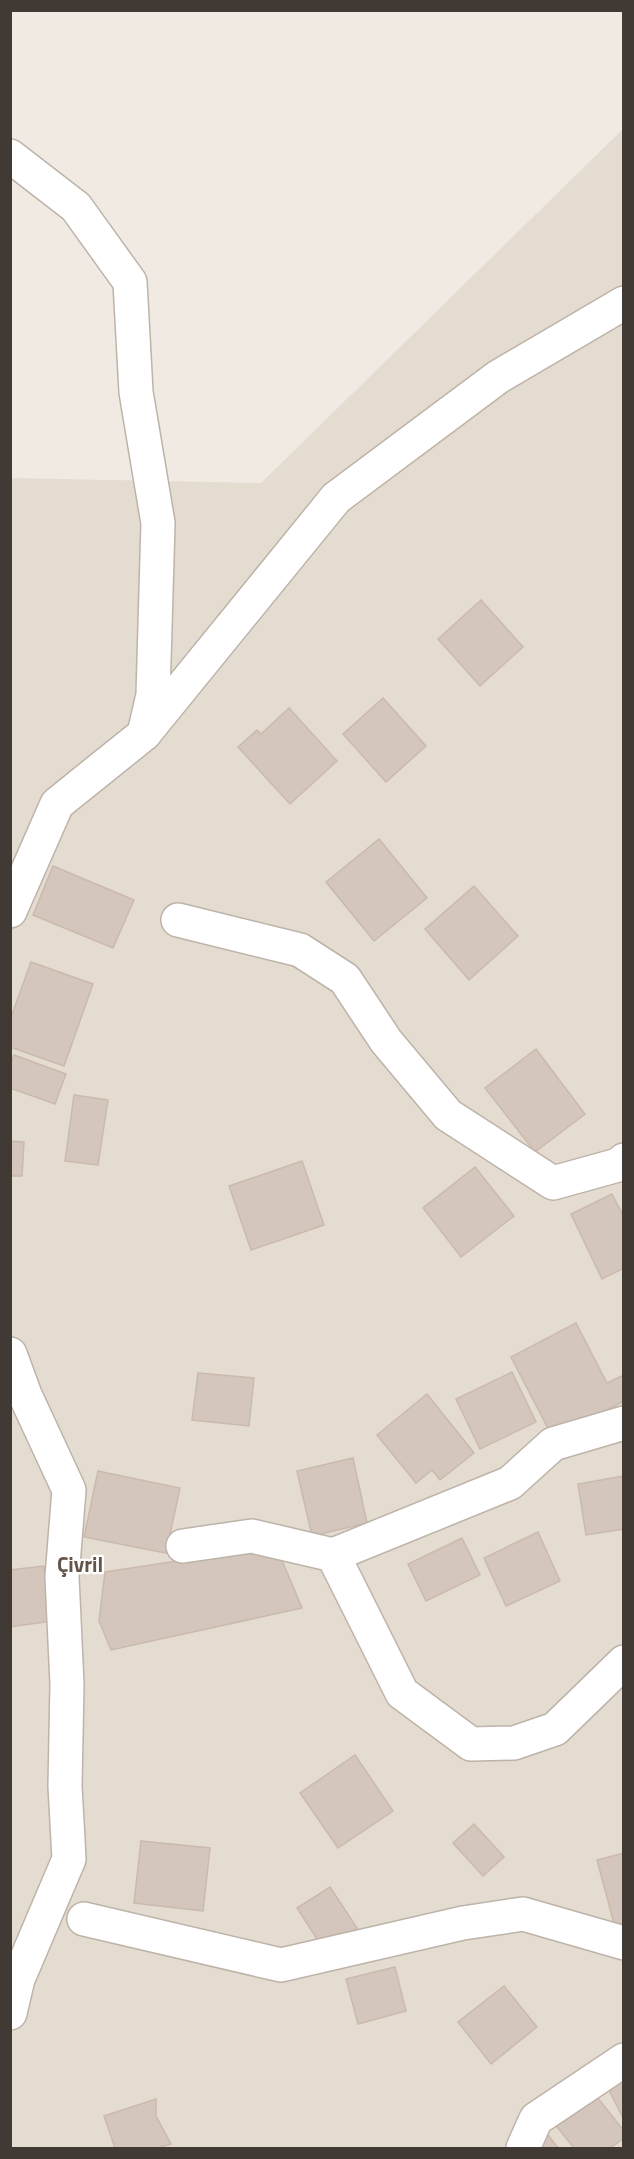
<svg xmlns="http://www.w3.org/2000/svg" width="634" height="2159" font-family="'Titillium Web',sans-serif">
	<style>
		.residential { fill: #e4dbd1 }
		.building { fill: #d4c6bc; stroke: #cbbaac; stroke-width: 1.5 }
		.lines { fill: none; stroke-linecap: round; stroke-linejoin: round }
		.minor-casing { stroke: #beb3a9; stroke-width: 36 }
		.tertiary-casing { stroke: #beb3a9; stroke-width: 36 }
		.minor { stroke: #fff; stroke-width: 33 }
		.tertiary { stroke: #fff; stroke-width: 33 }
		.labels { text-anchor: middle; stroke-width: 4.5; stroke-linejoin: round; paint-order: stroke }
		.quarter-label { font-size: 21px; font-weight: bold; fill: #64554b; stroke: #fff }
	</style>
	<rect width="100%" height="100%" fill="#f0eae3"/>
	<path class="residential" d="M623,129V2148H11V478L261,483Z"/>
	<g class="building">
		<path d="M481,600L523,647L480,686L438,639Z"/>
		<path d="M383,698L426,746L386,782L343,734Z"/>
		<path d="M289,708L337,761L290,804L238,747L257,730L261,734Z"/>
		<path d="M379,839L427,898L374,941L326,882Z"/>
		<path d="M53,866L134,900L113,948L33,915Z"/>
		<path d="M474,886L518,936L469,980L425,929Z"/>
		<path d="M31,962L93,984L64,1066L10,1047V1020Z"/>
		<path d="M536,1049L585,1114L535,1152L485,1088Z"/>
		<path d="M14,1055L66,1074L55,1104L10,1088V1065Z"/>
		<path d="M74,1095L108,1100L98,1165L65,1161Z"/>
		<path d="M10,1141L24,1142L22,1176H10Z"/>
		<path d="M302,1161L324,1225L251,1250L229,1186Z"/>
		<path d="M475,1167L514,1216L461,1257L423,1208Z"/>
		<path d="M612,1194L624,1217V1268L602,1279L571,1214Z"/>
		<path d="M576,1323L607,1383L624,1375V1401L553,1438L511,1357Z"/>
		<path d="M512,1372L536,1422L480,1449L456,1399Z"/>
		<path d="M198,1373L254,1378L249,1426L192,1420Z"/>
		<path d="M427,1394L474,1453L440,1480L432,1470L416,1483L377,1435Z"/>
		<path d="M353,1458L367,1523L312,1536L297,1471Z"/>
		<path d="M98,1471L180,1488L166,1553L84,1537Z"/>
		<path d="M624,1476V1529L586,1535L578,1484Z"/>
		<path d="M538,1532L560,1581L506,1606L484,1558Z"/>
		<path d="M462,1538L480,1575L426,1601L408,1564Z"/>
		<path d="M276,1546L302,1608L111,1650L99,1621L105,1572Z"/>
		<path d="M44,1566L52,1621L10,1627V1570Z"/>
		<path d="M355,1755L393,1811L338,1848L300,1793Z"/>
		<path d="M474,1824L504,1857L483,1876L453,1843Z"/>
		<path d="M141,1841L210,1848L203,1911L134,1903Z"/>
		<path d="M624,1853V1924L615,1927L597,1860Z"/>
		<path d="M330,1887L357,1928L324,1950L297,1908Z"/>
		<path d="M395,1967L406,2011L358,2024L346,1979Z"/>
		<path d="M504,1986L537,2027L491,2064L458,2022Z"/>
		<path d="M624,2072V2120L605,2082Z"/>
		<path d="M593,2092L624,2131V2138L610,2148H574L553,2122Z"/>
		<path d="M156,2099V2116L171,2144L158,2148H115L104,2116Z"/>
		<path d="M548,2135L558,2148H531Z"/>
	</g>
	<g class="lines">
		<defs>
			<g id="minor">
				<path d="M144,734L336,498L498,377L624,303"/>
				<path d="M178,920L300,950L345,979L386,1041L448,1115L553,1183L618,1165L624,1160"/>
				<path d="M183,1546L252,1536L333,1555L510,1483L553,1444L624,1423"/>
				<path d="M333,1555L402,1693L471,1744L514,1743L555,1729L624,1662"/>
				<path d="M84,1919L281,1965L463,1923L523,1914L624,1943"/>
				<path d="M523,2148L536,2119L624,2060"/>
			</g>
			<g id="tertiary">
				<path d="M10,156L76,207L130,282L136,392L158,523L153,695L144,734L57,804L10,911"/>
				<path d="M10,1354L25,1395L69,1490L62,1577L67,1684L65,1786L69,1859L18,1979L10,2013"/>
			</g>
		</defs>
		<use href="#minor" class="minor-casing"/>
		<use href="#tertiary" class="tertiary-casing"/>
		<use href="#minor" class="minor"/>
		<use href="#tertiary" class="tertiary"/>
	</g>
	<g class="labels">
		<g class="quarter-label">
			<text x="80" y="1572">Çivril</text>
		</g>
	</g>
	<rect width="634" height="2159" fill="none" stroke="#413933" stroke-width="24"/>
</svg>
